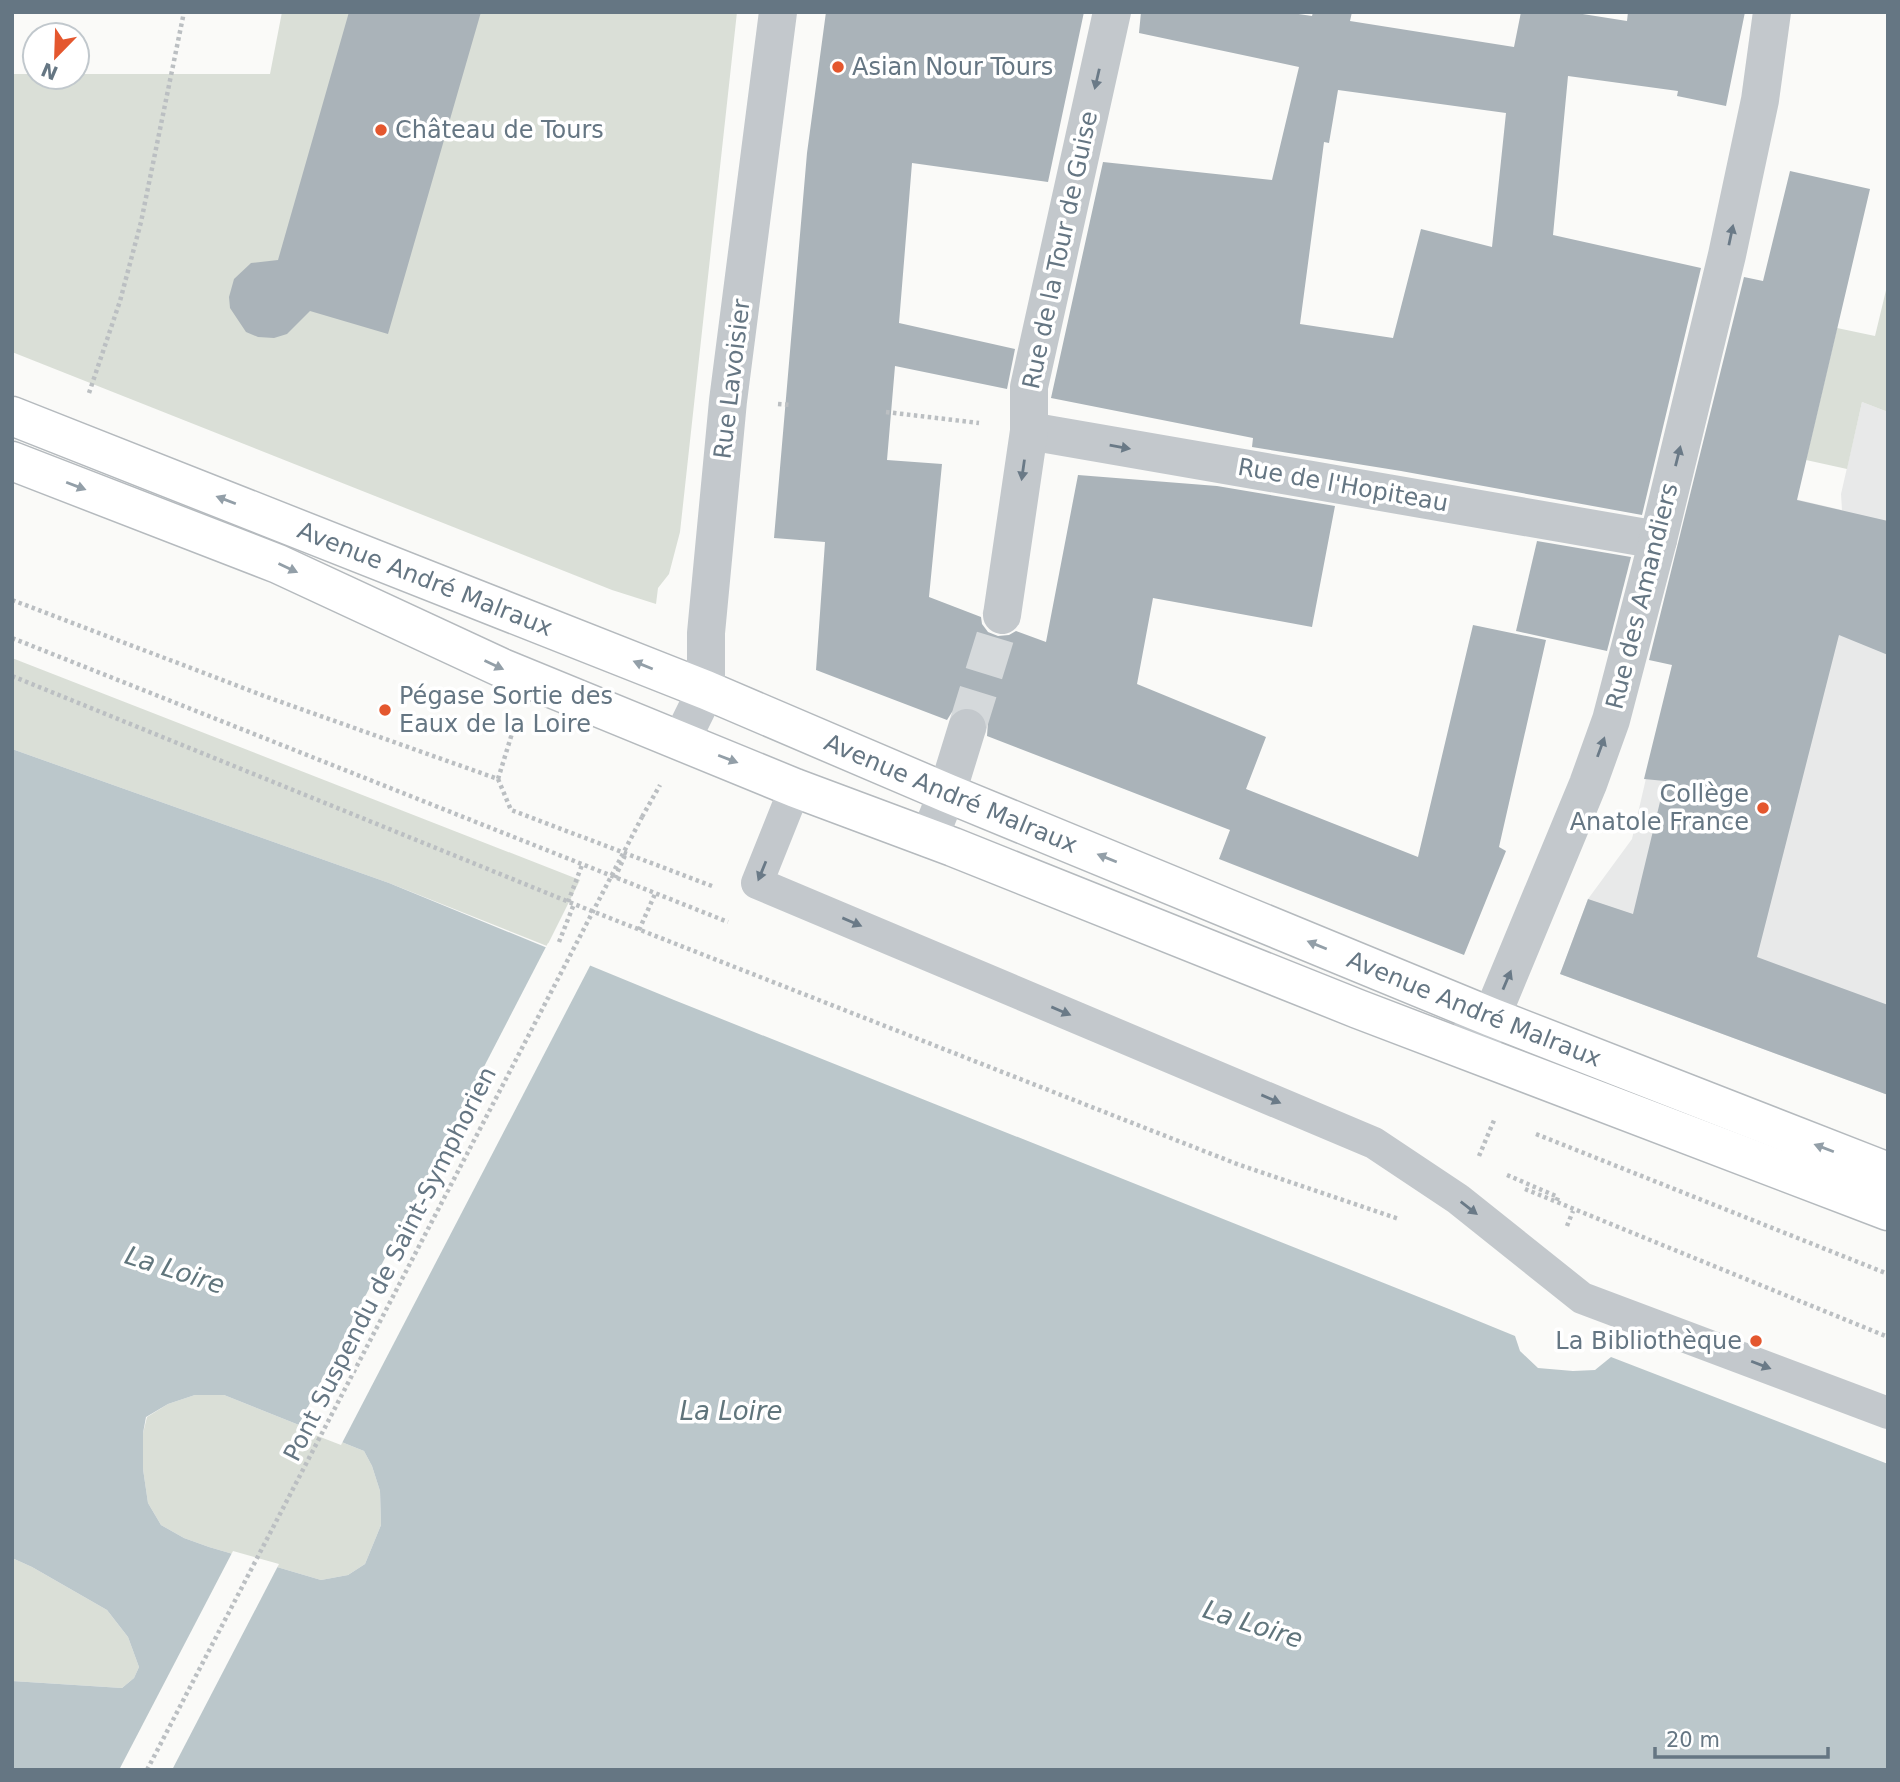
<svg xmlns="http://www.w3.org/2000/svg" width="1900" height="1782" font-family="'DejaVu Sans',sans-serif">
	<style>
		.built { fill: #e8e9e9 }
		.green { fill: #dadfd7 }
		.water { fill: #bbc7cb; fill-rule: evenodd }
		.pier { fill: #fafaf8 }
		.building { fill: #aab3b9; fill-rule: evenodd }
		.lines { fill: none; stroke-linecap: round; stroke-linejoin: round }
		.street-tunnel { stroke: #d5d9db; stroke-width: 38; stroke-dasharray: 38 19; stroke-linecap: butt }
		.primary-casing { stroke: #b5babe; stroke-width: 41 }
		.path { stroke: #bbbfc2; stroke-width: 4.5; stroke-dasharray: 3.5 3.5; stroke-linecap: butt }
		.lane { stroke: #c3c8cc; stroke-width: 32 }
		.street { stroke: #c3c8cc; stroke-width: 38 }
		.primary { stroke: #fff; stroke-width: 38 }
		.path-bridge { stroke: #bbbfc2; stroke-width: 4.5; stroke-dasharray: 3.5 3.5; stroke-linecap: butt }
		.oneway { fill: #6a7a87 }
		.oneway2 { fill: #939fa8 }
		.poi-dot { fill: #e4572e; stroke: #fff; stroke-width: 2.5 }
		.labels { text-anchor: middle; stroke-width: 7; stroke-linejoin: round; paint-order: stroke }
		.poi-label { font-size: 24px; fill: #657683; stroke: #fff; text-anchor: start }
		.street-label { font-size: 24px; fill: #657683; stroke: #fff }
		.water-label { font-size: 26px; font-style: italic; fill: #60757c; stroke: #fff }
	</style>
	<rect width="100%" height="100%" fill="#fafaf8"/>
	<path class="built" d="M1862,402L1888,412V1095L1560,974L1588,899L1632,839L1715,480L1842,510L1841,494Z"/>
	<g class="green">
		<path d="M282,12H737L680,532L669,574L658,588L656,604L612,590L12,352V74H35V77H77V74H270Z"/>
		<path d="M1888,282V412L1862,402L1847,469L1806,460L1837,328L1875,336Z"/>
		<path d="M12,658L580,880L547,946L389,883L12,749Z"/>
		<path d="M195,1395H224L364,1451L372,1466L380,1491L381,1525L365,1564L348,1575L321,1580L209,1547L184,1538L161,1525L148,1503L143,1469V1433L147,1417L168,1404Z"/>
		<path d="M12,1558L32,1567L107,1610L128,1637L139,1667L134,1678L122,1688L12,1681Z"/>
	</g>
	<path class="water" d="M12,749L389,883L674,1000L1449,1309L1515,1336L1520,1351L1538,1368L1573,1371L1595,1370L1611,1357L1888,1464V1770H12V1681L122,1688L134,1678L139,1667L128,1637L107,1610L32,1567L12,1558ZM195,1395H224L364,1451L372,1466L380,1491L381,1525L365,1564L348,1575L321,1580L209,1547L184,1538L161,1525L148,1503L143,1469V1433L146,1417L168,1404Z"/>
	<g class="pier">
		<path d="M548,943L592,962L341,1445L297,1428Z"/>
		<path d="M233,1551L279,1564L172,1770H119Z"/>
	</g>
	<g class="building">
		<path d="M349,12H481L388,334L310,311L287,334L274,338L258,337L246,332L230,308L229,297L234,279L251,263L278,260Z"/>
		<path d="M826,12H1084L1048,182L912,163L899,323L1015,349L1007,389L895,366L887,460L942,464L929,597L981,617L982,624L988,632L998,636L1009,635L1016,631L1046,642L1078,475L1217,486L1335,506L1312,627L1153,598L1137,684L1266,737L1246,789L1418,857L1473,625L1546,640L1499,847L1506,851L1464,955L1219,859L1230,830L987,736L988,722L983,713L974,707H961L952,712L947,720L816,670L825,542L774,538L807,153Z"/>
		<path d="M1141,12H1285L1312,16L1313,12H1352L1350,21L1514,47L1521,12H1570L1627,21L1628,12H1745L1726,106L1677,96L1678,91L1568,76L1553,235L1701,268L1642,515L1401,471L1252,447L1253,438L1051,398L1103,162L1272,180L1299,67L1139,33ZM1338,90L1506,113L1492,247L1421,229L1393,338L1300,324L1324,142L1329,143Z"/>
		<path d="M1790,171L1870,189L1797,500L1888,521V655L1839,635L1757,957L1888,1005V1095L1560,974L1588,899L1633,914L1665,781L1644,779L1672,665L1649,660L1744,277L1763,281Z"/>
		<path d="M1537,541L1631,557L1607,651L1516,631Z"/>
	</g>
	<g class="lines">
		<path class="street-tunnel" d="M967,728L1002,615"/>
		<defs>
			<g id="primary">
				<path id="s1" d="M12,416L706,690L947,793L1491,1017L1888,1172"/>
				<path d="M12,461L278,564L502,668L795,788L953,847L1358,1009L1888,1211"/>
			</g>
		</defs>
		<use href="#primary" class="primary-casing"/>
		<g class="path">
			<path d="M89,393L120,301L141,222L184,12"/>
			<path d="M778,404L791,405"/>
			<path d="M886,412L979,423"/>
			<path d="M12,600L267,697L498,779L514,727"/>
			<path d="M12,638L728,922"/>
			<path d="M12,676L574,904L1237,1164L1399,1219"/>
			<path d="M498,779L511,810L712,886"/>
			<path d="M642,817L660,785"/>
			<path d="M615,878L626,853"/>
			<path d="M568,902L582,865"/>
			<path d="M639,930L655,894"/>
			<path d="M559,942L574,904"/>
			<path d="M1536,1134L1888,1274"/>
			<path d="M1479,1156L1495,1118"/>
			<path d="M1507,1175L1558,1197L1556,1203"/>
			<path d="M1525,1189L1888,1337"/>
			<path d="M1567,1226L1573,1211"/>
		</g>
		<path class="lane" d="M795,788L757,883L1374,1143L1458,1199L1582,1298L1888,1413"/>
		<g class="street">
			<path d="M1029,431L1658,540"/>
			<path d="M1002,615L1029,431V387L1112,12"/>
			<path d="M681,741L706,690V633L728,401L778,12"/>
			<path d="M929,838L947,793L967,728"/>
			<path d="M1471,1033L1483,1037L1588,784L1611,720L1658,540L1727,255L1760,100L1772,12"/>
		</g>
		<use href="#primary" class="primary"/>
		<path class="path-bridge" d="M147,1770L642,817"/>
	</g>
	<defs><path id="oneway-solid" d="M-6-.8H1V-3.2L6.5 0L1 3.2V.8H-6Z" transform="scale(1.75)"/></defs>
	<g class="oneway">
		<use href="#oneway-solid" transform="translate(1097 79) rotate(103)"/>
		<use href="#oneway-solid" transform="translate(1731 235) rotate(-78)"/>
		<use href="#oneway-solid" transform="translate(1120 447) rotate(10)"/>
		<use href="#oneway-solid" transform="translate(1678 456) rotate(-76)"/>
		<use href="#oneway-solid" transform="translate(1023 470) rotate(98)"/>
		<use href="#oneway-solid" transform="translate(1601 747) rotate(-70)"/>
		<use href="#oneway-solid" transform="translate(762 871) rotate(112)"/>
		<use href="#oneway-solid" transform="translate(852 922) rotate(23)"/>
		<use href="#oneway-solid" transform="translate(1507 980) rotate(-67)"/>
		<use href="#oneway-solid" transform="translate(1061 1011) rotate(23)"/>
		<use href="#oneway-solid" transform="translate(1271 1099) rotate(23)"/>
		<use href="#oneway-solid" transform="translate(1469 1208) rotate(38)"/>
		<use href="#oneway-solid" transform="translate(1761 1365) rotate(21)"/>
	</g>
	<g class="oneway2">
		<use href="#oneway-solid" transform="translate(76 486) rotate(21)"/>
		<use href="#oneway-solid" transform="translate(226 500) rotate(-159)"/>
		<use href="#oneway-solid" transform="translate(288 568) rotate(25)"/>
		<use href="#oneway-solid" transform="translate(494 665) rotate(25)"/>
		<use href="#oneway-solid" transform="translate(643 665) rotate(-158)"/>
		<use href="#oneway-solid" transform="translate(728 759) rotate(21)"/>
		<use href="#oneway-solid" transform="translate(1107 858) rotate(-158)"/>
		<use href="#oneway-solid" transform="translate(1317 945) rotate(-158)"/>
		<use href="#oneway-solid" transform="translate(1824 1148) rotate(-159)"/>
	</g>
	<g class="poi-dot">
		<circle cx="838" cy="67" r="7"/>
		<circle cx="381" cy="130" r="7"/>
		<circle cx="385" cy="710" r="7"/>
		<circle cx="1763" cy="808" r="7"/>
		<circle cx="1756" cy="1341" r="7"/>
	</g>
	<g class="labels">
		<g class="poi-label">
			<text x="852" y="75">Asian Nour Tours</text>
			<text x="395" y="138">Château de Tours</text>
			<text x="399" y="704">Pégase Sortie des<tspan x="399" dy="28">Eaux de la Loire</tspan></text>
			<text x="1749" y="802" text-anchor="end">Collège<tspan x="1749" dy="28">Anatole France</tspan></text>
			<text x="1742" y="1349" text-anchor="end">La Bibliothèque</text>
		</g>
		<g class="street-label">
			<text transform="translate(1060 250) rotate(-78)" y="8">Rue de la Tour de Guise</text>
			<text transform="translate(732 379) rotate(-83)" y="8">Rue Lavoisier</text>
			<text transform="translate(1343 485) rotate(10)" y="8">Rue de l'Hopiteau</text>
			<text dy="8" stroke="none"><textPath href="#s1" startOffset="444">Avenue André Malraux</textPath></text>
			<text transform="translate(1642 596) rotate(-76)" y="8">Rue des Amandiers</text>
			<text dy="8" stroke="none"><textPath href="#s1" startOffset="1012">Avenue André Malraux</textPath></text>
			<text dy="8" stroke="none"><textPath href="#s1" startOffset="1578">Avenue André Malraux</textPath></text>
			<text transform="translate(390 1264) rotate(-63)" y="8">Pont Suspendu de Saint-Symphorien</text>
		</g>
		<g class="water-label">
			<text transform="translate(175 1270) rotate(18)" y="9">La Loire</text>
			<text x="731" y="1420">La Loire</text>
			<text transform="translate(1253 1624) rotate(18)" y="9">La Loire</text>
		</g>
	</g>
	<rect width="1900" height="1782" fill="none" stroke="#657683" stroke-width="28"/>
	<g transform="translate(56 56) rotate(203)"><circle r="33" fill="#ffffff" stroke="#c1c8cd" stroke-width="2"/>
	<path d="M0-5L12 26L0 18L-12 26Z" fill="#e4572e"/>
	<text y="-10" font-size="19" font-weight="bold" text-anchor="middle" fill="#657683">N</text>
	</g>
	<path d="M1655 1747v10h173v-10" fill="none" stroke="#657683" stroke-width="3.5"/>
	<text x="1666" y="1747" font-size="21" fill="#657683" stroke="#ffffff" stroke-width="5" paint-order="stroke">20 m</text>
</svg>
